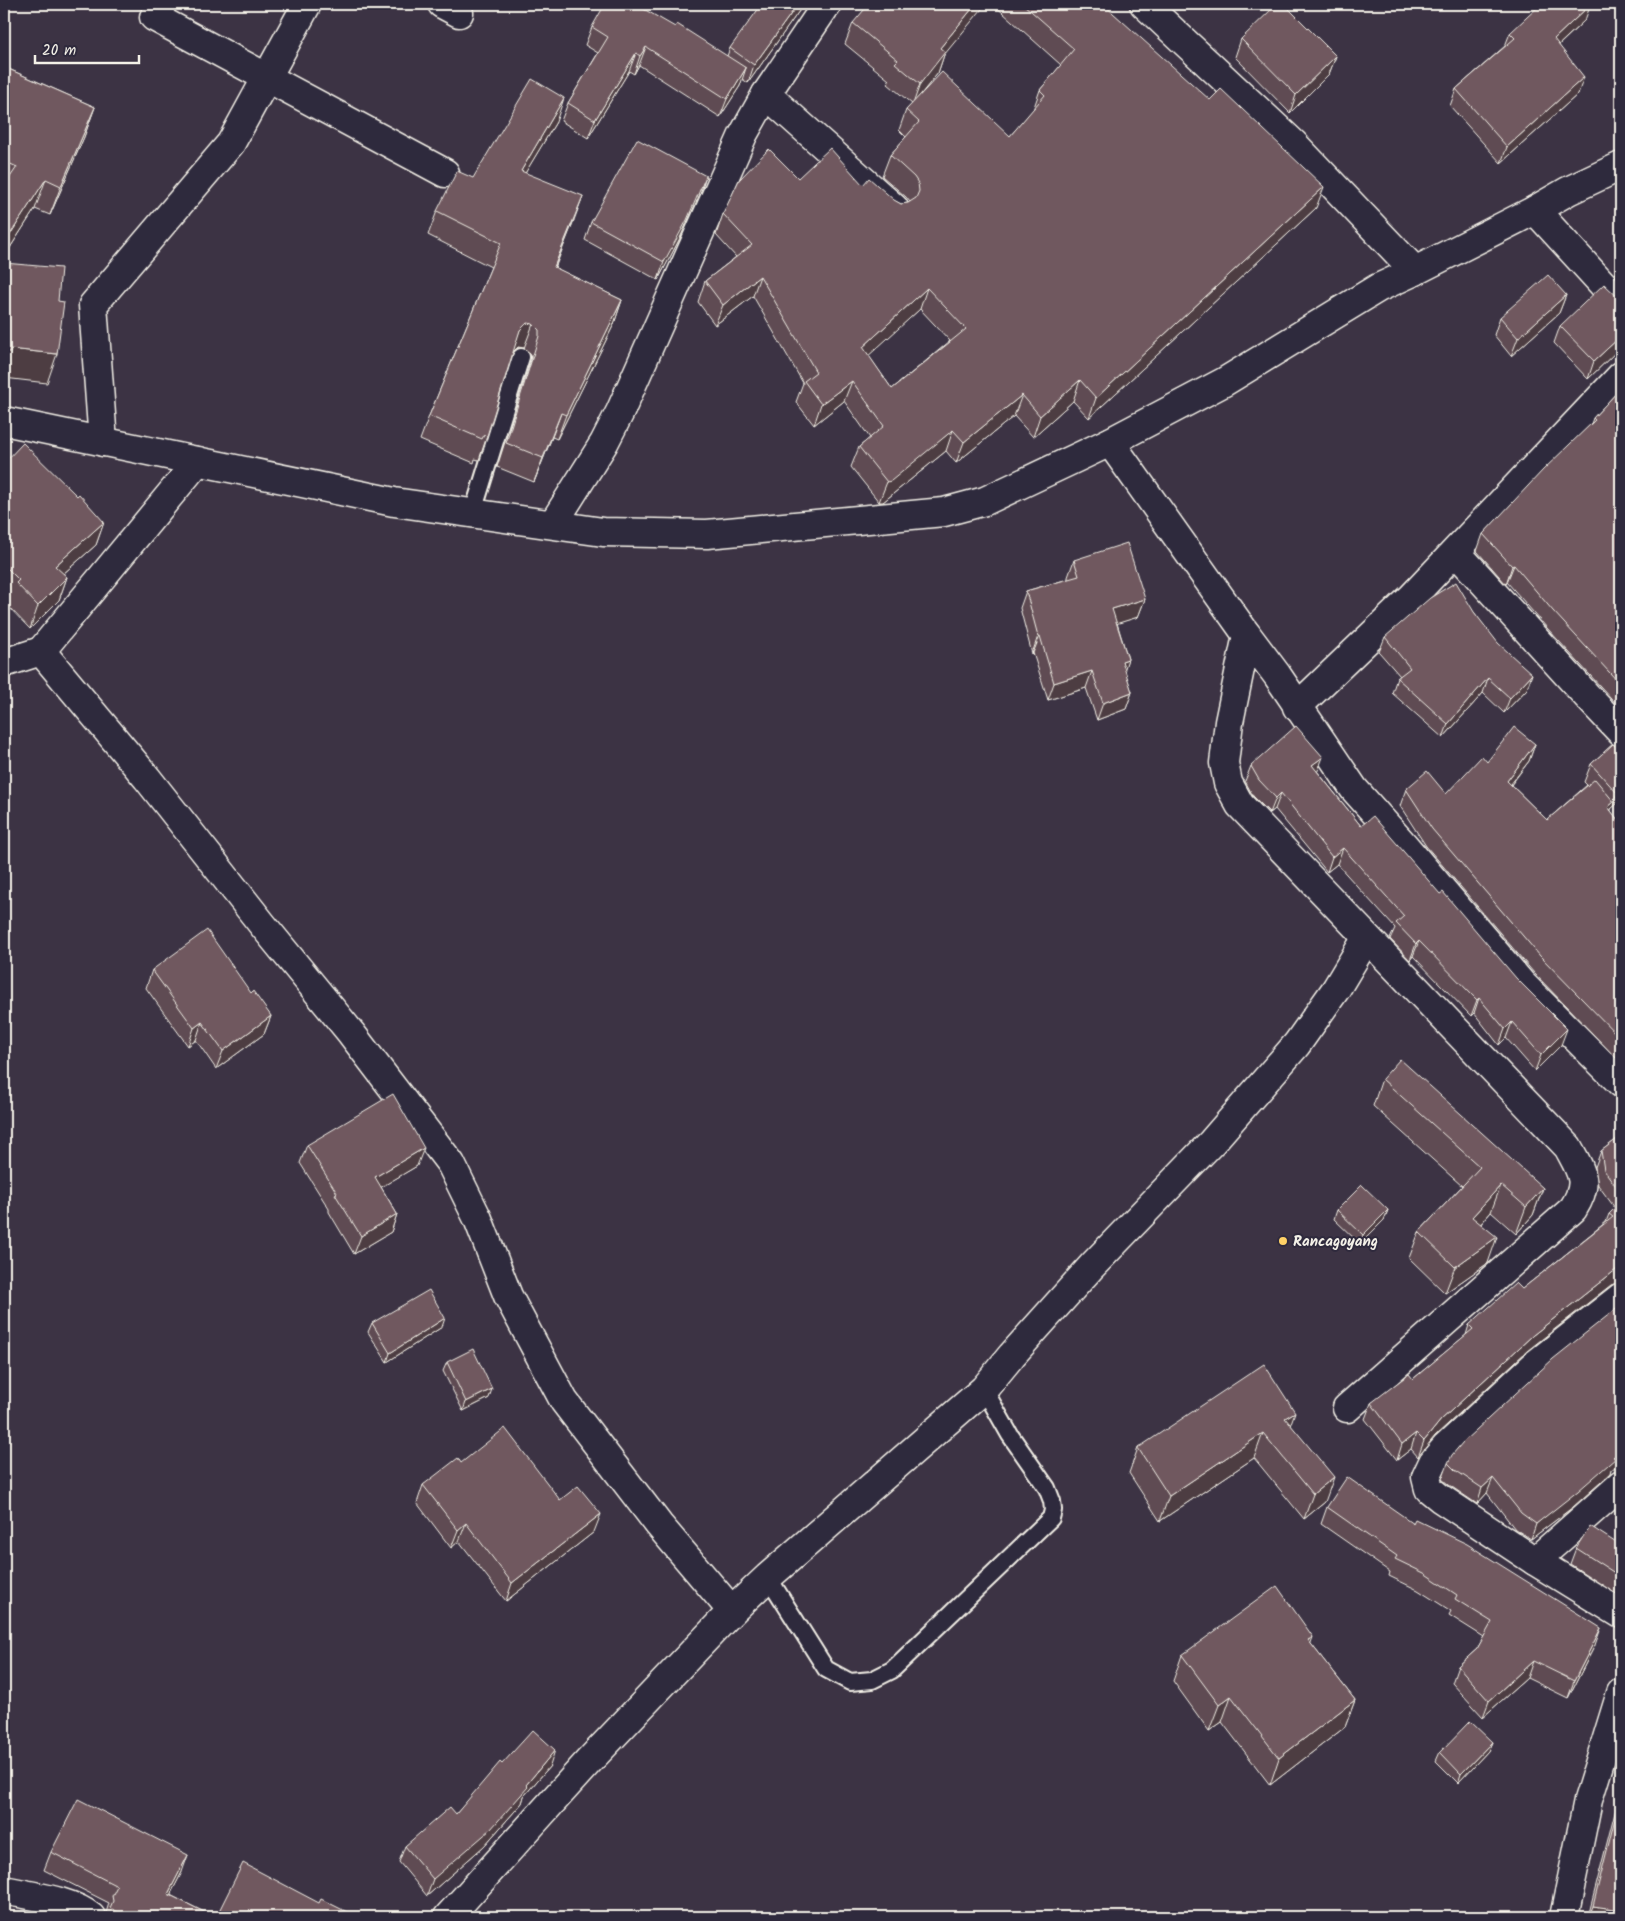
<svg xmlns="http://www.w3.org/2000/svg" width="1625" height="1921" font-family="Kalam,sans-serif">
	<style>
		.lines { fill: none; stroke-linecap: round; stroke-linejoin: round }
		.lane-casing { stroke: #f4f1e8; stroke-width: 20 }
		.street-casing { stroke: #f4f1e8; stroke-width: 31 }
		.primary-casing { stroke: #f4f1e8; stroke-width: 31 }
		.lane { stroke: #2f2a3d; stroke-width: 16 }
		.street { stroke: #2f2a3d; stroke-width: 28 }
		.primary { stroke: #2f2a3d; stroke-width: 28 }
		.wall { fill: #5f4c52; stroke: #f4f1e8; fill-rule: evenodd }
		.shaded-wall { fill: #4e3e42; stroke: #f4f1e8 }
		.building { fill: #6f585f; stroke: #f4f1e8; fill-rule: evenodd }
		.poi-dot { fill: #ffd166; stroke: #2f2a3d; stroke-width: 2 }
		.labels { text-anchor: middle; stroke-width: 4; stroke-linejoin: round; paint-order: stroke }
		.poi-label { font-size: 15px; font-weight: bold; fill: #f4f1e8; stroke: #2f2a3d; text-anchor: start }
	</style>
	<rect width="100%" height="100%" fill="#3c3344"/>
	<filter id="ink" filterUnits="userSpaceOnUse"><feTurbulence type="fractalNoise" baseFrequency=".02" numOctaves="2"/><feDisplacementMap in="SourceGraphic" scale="10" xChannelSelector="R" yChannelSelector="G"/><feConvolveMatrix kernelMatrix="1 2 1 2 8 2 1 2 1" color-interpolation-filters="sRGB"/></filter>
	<g filter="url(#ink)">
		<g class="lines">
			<defs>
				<g id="lane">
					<path d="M472,515L521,357"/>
					<path d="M768,1577L826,1669L850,1682L872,1680L892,1670L1051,1518L1053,1510L1052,1501L1047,1488L1010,1435L984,1389"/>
				</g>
				<g id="street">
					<path d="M162,4L154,17L445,173"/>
					<path d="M442,4L459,13"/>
					<path d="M1144,4L1293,143L1415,271"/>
					<path d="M766,94L894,208"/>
					<path d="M1535,210L1621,304"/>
					<path d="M103,442L93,305L231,143L307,4"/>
					<path d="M1110,442L1247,635L1277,675L1354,789L1404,845L1522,984L1621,1083"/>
					<path d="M553,524L604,443L620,412L743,135L766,94L827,4"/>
					<path d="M1456,552L1587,696L1621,732"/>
					<path d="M1247,635L1229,722L1224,763L1228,783L1240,805L1568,1147C1582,1173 1590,1182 1573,1209L1347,1408"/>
					<path d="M41,651L198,461"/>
					<path d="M4,663L41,651L147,778L262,924L351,1033L451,1164L478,1219L508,1296L564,1401L659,1525L732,1611"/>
					<path d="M1297,707L1412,597L1621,376"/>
					<path d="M1621,1297L1537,1363L1446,1447L1433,1462L1426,1477L1429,1489L1440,1498L1535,1561L1621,1614"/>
					<path d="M1535,1561L1621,1485"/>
					<path d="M4,1890C30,1896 71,1900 91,1917"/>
					<path d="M448,1917L589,1761L732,1611L768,1577L984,1389L1012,1355L1092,1266L1212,1142L1297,1044L1336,989L1366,939"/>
					<path d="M1564,1917L1588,1800L1621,1693"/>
				</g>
				<path id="primary" d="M4,421L394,502L603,532L707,534L944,512L985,501L1110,442L1224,382L1378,288L1415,271L1535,210L1568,191L1621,166"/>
			</defs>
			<use href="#lane" class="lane-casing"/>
			<use href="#street" class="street-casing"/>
			<use href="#primary" class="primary-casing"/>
			<use href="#lane" class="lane"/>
			<use href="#street" class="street"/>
			<use href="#primary" class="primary"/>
		</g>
		<g class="wall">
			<path d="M804,4L748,83L742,79L740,86L720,117L639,65L634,74L629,71L588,138L561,121L568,103L598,53L585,45L592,27L727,56L730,48Z"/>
			<path d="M993,4H1103L1316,208L1089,418L1073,401L1033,437L1014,416L956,463L946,451L883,502H879L851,467L859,447L870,438L844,401L814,425L796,402L803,383L753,296L715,325L698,302L705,281L736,257L716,235L723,214L798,178L863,185L901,204L908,203L910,202L906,197L882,176L890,155L906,137L899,130L906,110L912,104L888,84L889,80L845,44L853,23L944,55L938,73L921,94L1010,136L1033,110L1040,90L1061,65ZM920,309L950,341L892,389L868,355Z"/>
			<path d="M1585,20L1559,45L1578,94L1501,163L1450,106L1456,89L1505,46L1510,33Z"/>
			<path d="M1241,39L1336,56L1329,74L1290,113L1235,57Z"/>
			<path d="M4,67L95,107L84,137L50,215L35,209L4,257Z"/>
			<path d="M556,122L525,173L574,220L555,268L622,300L614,324L557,439L552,437L534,482L497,467L531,360V354L524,348L518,347L513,352L487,436L479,460L475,459L474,463L420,440L429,416L491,267L428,235L437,211L473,178Z"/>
			<path d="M700,194L680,238L658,280L585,240L591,222Z"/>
			<path d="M1621,259V281L1615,275Z"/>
			<path d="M1566,295L1559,313L1511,356L1494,335L1500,317Z"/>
			<path d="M1621,300V347L1588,379L1554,343L1560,326Z"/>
			<path d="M1621,388V709L1547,628L1507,582L1506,584L1477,551L1483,534L1591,424L1593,418Z"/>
			<path d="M4,463L104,522L96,545L63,574L67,577L59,600L30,629L8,606L9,601L4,596Z"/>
			<path d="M1074,560L1145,599L1138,617L1117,623L1128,659L1124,669L1132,692L1126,709L1097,720L1086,688L1048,700L1033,653L1032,654L1020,608L1026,591L1068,579V577Z"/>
			<path d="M1474,612L1527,689L1504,713L1483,693L1443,738L1392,693L1397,678L1400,676L1379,652L1385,637Z"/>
			<path d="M1535,744L1529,761L1511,785L1547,820L1587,785L1584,782L1591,764L1613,744L1621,800L1611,809V811L1621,824V1063L1534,973L1426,846L1400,806L1406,789L1446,794L1487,762Z"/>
			<path d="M1251,766L1317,771L1361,826L1561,1045L1535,1071L1506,1038L1499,1045L1474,1013L1471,1016L1413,956L1410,960L1390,939L1395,928L1337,864L1327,872L1275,809L1270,813L1253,796L1245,781Z"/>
			<path d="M152,970L251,993L271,1016L264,1034L216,1069L196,1040L188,1046L146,988Z"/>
			<path d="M1382,1079L1543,1188L1533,1215L1516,1234L1491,1212L1481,1224L1488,1263L1445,1293L1409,1258L1419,1232L1462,1186L1373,1106Z"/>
			<path d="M1621,1136V1282H1619L1611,1285L1527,1351L1435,1436L1418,1457L1411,1449L1397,1460L1365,1419L1371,1403L1413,1379L1466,1335L1469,1325L1522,1289L1606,1222L1609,1214L1615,1208L1598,1185L1595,1167L1601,1151Z"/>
			<path d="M307,1145L417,1166L381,1187L397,1214L391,1232L354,1254L329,1212V1209L300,1163Z"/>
			<path d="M1337,1210H1388L1384,1220L1360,1244L1334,1219Z"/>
			<path d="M372,1323L442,1327L387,1362L368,1332Z"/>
			<path d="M447,1362L489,1398L463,1411L443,1371Z"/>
			<path d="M1291,1425L1325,1502L1304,1519L1254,1458L1160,1521L1129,1473L1138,1448Z"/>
			<path d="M461,1463L560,1500L594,1532L506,1601L459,1541L451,1548L417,1503L423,1485Z"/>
			<path d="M1448,1463L1611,1470L1610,1474L1573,1507L1531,1539L1515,1529L1487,1493L1477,1504L1449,1485L1442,1479Z"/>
			<path d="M1327,1507L1413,1523L1595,1645L1568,1698L1527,1678L1483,1717L1452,1683L1458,1666L1477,1649L1484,1637L1449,1615L1451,1611L1418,1590L1389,1576L1390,1572L1321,1524Z"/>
			<path d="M1621,1546V1597L1570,1564L1576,1548Z"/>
			<path d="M1311,1644L1355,1700L1345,1727L1270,1785L1222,1722L1209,1731L1173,1681L1182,1655Z"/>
			<path d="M1492,1742L1488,1751L1458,1783L1436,1761L1440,1752Z"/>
			<path d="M502,1764L550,1766L524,1796L522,1803L484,1846L427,1896L399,1862L405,1846L456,1814Z"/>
			<path d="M1621,1788V1917H1588Z"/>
			<path d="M51,1852L182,1872L170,1895L214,1917H106V1913L109,1903L44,1870Z"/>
		</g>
		<g class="shaded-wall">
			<path d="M798,4H804L748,83L754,65Z"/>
			<path d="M976,4H986L944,55L938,73L913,104L920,84L940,48Z"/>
			<path d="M1591,4L1585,20L1548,55L1554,39Z"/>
			<path d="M646,47L639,65L634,74L640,56Z"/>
			<path d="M636,53L629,71L588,138L595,120Z"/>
			<path d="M1336,56L1329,74L1290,113L1296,95Z"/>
			<path d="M746,68L740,86L720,117L727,99Z"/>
			<path d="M1584,77L1578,94L1501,163L1507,147Z"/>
			<path d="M564,98L556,122L512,195L521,171Z"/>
			<path d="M95,107L84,137L50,215L61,186Z"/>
			<path d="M706,176L700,194L680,238L658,280L664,262Z"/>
			<path d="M46,179L35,209L4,257V244Z"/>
			<path d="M1324,187L1316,208L1089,418L1096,398Z"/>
			<path d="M583,196L574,220L545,291L554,267Z"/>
			<path d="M760,276L753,296L715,325L723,305Z"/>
			<path d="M927,288L920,309L855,368L863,347Z"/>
			<path d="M1566,295L1559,313L1511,356L1518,338Z"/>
			<path d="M622,300L614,324L557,439L566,415Z"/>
			<path d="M527,323L533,324L524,348L518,347L511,354L520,330Z"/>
			<path d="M1621,336V347L1588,379L1594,361Z"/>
			<path d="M10,349L57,354L47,383L4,378V352Z"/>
			<path d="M1080,380L1073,401L1033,437L1040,416Z"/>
			<path d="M852,381L844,401L814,425L821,404Z"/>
			<path d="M1022,395L1014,416L956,463L964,442Z"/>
			<path d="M561,413L552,437L534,482L543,458Z"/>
			<path d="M953,430L946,451L883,502H879L887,482Z"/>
			<path d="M104,522L96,545L47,588L55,566Z"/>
			<path d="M1514,565L1507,582L1506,584L1512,566Z"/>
			<path d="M67,577L59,600L30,629L38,606Z"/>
			<path d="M1145,599L1138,617L1106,627L1112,609Z"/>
			<path d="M1038,636H1040L1033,653L1032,654Z"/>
			<path d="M1128,659L1122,677V661Z"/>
			<path d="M1092,671L1086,688L1048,700L1054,683Z"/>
			<path d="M1532,674L1527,689L1504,713L1510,698Z"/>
			<path d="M1488,678L1483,693L1443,738L1448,724Z"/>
			<path d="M1132,692L1126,709L1097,720L1103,703Z"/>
			<path d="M1535,744L1529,761L1500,798L1507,781Z"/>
			<path d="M1323,757L1317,773L1312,765Z"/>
			<path d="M1621,788V800L1611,809L1608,819V807L1613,803L1617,793Z"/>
			<path d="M1281,793L1275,809L1270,813L1276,798Z"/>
			<path d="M1343,848L1337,864L1327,872L1332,857Z"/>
			<path d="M1419,941L1413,956L1410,960L1416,944Z"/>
			<path d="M1479,998L1474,1013L1471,1016L1477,1000Z"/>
			<path d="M271,1016L264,1034L216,1069L223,1051Z"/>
			<path d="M202,1022L196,1040L188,1046L194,1028Z"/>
			<path d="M1512,1022L1506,1038L1499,1045L1505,1029Z"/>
			<path d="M1567,1029L1561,1045L1535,1071L1541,1055Z"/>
			<path d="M424,1148L417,1166L368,1195L375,1177Z"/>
			<path d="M1501,1185L1491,1212L1463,1244L1472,1217Z"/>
			<path d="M1543,1188L1533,1215L1516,1234L1526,1207Z"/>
			<path d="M1388,1210L1384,1220L1360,1244L1363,1235Z"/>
			<path d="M397,1214L391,1232L354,1254L361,1236Z"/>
			<path d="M1497,1237L1488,1263L1445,1293L1455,1267Z"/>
			<path d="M1621,1267V1276L1619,1282L1611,1285L1527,1351L1435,1436L1418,1457L1424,1441L1441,1420L1533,1335L1617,1269Z"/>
			<path d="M445,1318L442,1327L387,1362L390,1353Z"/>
			<path d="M492,1389L489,1398L463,1411L466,1402Z"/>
			<path d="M1295,1412L1286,1437L1285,1418Z"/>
			<path d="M1263,1433L1254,1458L1160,1521L1169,1496Z"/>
			<path d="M1416,1433L1411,1449L1397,1460L1402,1444Z"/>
			<path d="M1621,1451V1463L1611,1470L1610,1474L1573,1507L1531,1539L1536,1524L1613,1457Z"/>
			<path d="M1334,1477L1325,1502L1304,1519L1313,1494Z"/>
			<path d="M1493,1478L1487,1493L1477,1504L1482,1488Z"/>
			<path d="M601,1514L594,1532L506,1601L512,1583Z"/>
			<path d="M466,1523L459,1541L451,1548L458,1530Z"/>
			<path d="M1601,1628L1595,1645L1568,1698L1574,1681Z"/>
			<path d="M1313,1637L1304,1663L1308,1640Z"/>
			<path d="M1533,1661L1527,1678L1483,1717L1489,1701Z"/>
			<path d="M1231,1696L1222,1722L1209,1731L1219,1705Z"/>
			<path d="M1355,1700L1345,1727L1270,1785L1279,1758Z"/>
			<path d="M1492,1742L1488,1751L1458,1783L1461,1774Z"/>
			<path d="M555,1750L550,1766L524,1796L522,1803L484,1846L427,1896L433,1879L526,1785Z"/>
			<path d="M188,1855L182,1872L162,1911L168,1894Z"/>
			<path d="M1593,1906L1621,1910L1618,1917H1589Z"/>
		</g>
		<g class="building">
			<path d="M605,4H635L675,27L677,24L746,68L727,99L646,47L640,56L636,53L595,120L568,103L608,37L592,27Z"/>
			<path d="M762,4H798L754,65L730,48Z"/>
			<path d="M869,4H976L940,48L945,52L920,84L895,63L898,60L853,23Z"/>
			<path d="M1023,4H1103L1210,100L1221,89L1324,187L1096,398L1080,380L1040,416L1022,395L964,442L953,430L891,481L887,482L859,447L884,426L852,381L821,404L804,381L816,372L760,276L723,305L705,281L752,245L723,214L739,180L769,149L798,178L830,148L863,185L869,178L894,200L901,204L908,203L916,198L919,191L918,183L914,177L890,155L919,122L906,110L942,72L1010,136L1045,95L1040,90L1074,49ZM927,288L966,329L892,389L863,347Z"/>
			<path d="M1277,4H1284L1336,56L1296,95L1241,39Z"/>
			<path d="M1541,4H1591L1554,39L1584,77L1507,147L1456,89L1515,38L1510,33Z"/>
			<path d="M4,67L95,107L61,186L46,179L4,244V186L17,167L4,161Z"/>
			<path d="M532,79L564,98L521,171L583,196L554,267L622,300L566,415L561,413L543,458L506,443L539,336V330L533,324L527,323L520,330L487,436L484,435L482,439L429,416L501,243L437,211L457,171L473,178Z"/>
			<path d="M637,139L706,176L687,220L664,262L591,222Z"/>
			<path d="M4,263L61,268L58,301L64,302L57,354L10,349V352H4Z"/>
			<path d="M1548,275L1566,295L1518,338L1500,317Z"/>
			<path d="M1604,284L1621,300V336L1594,361L1560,326Z"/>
			<path d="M1621,388V685L1553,611L1514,565L1512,566L1483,534L1543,470L1595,420L1593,418Z"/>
			<path d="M23,443L77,496L79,494L104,522L55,566L67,577L38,606L16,583L19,580L4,565V463Z"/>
			<path d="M1127,543L1145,599L1112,609L1128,659L1122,661L1132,692L1103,703L1092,671L1054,683L1040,636H1038L1026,591L1079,576L1074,560Z"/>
			<path d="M1456,582L1474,612L1498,643L1532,674L1510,698L1488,678L1448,724L1397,678L1410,668L1385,637L1430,598Z"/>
			<path d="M1296,726L1323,757L1312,765L1361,826L1373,816L1440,894L1443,892L1516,978L1567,1029L1541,1055L1512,1022L1505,1029L1479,998L1477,1000L1419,941L1416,944L1396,923L1404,916L1343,848L1332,857L1281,793L1276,798L1259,780L1251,766Z"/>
			<path d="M1514,727L1535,744L1507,781L1547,820L1595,779L1614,802L1608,807L1621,824V1039L1540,956L1432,829L1406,789L1427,771L1446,794L1482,756L1487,762Z"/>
			<path d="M1613,744L1621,752V788L1617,793L1591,764Z"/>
			<path d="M207,930L251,993L253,991L271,1016L223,1051L202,1022L194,1028L152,970Z"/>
			<path d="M1400,1059L1543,1188L1526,1207L1501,1185L1472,1217L1497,1237L1455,1267L1419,1232L1480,1167L1382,1079Z"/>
			<path d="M393,1094L424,1148L375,1177L397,1214L361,1236L335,1194L337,1193L307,1145Z"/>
			<path d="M1621,1136V1193L1604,1170L1601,1151Z"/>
			<path d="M1362,1185L1388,1210L1363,1235L1337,1210Z"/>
			<path d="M1621,1202V1267L1617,1269L1533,1335L1441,1420L1424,1441L1416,1433L1402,1444L1371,1403L1409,1374L1413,1379L1473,1329L1469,1325L1516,1283L1522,1289L1613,1217L1609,1214Z"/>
			<path d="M429,1290L445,1318L390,1353L372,1323Z"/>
			<path d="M1621,1305V1451L1613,1457L1616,1458L1578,1491L1536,1524L1521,1513L1493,1478L1482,1488L1455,1470L1448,1463L1452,1455L1463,1442L1553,1359Z"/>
			<path d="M473,1349L492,1389L466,1402L447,1362Z"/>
			<path d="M1264,1364L1295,1412L1285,1418L1334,1477L1313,1494L1263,1433L1169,1496L1138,1448Z"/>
			<path d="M505,1428L560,1500L578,1486L601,1514L512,1583L466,1523L458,1530L423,1485L458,1458L461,1463Z"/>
			<path d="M1347,1477L1413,1523L1415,1519L1467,1544L1601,1628L1574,1681L1533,1661L1489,1701L1458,1666L1477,1649L1492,1622L1455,1599L1457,1595L1424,1573L1395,1559L1397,1556L1327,1507Z"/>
			<path d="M1590,1526L1621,1546V1577L1576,1548Z"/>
			<path d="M1277,1586L1313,1637L1308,1640L1355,1700L1279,1758L1231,1696L1219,1705L1182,1655Z"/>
			<path d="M1470,1721L1492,1742L1461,1774L1440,1752Z"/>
			<path d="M533,1730L555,1750L526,1785L528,1787L490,1830L433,1879L405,1846L450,1807L456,1814L500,1762L502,1764Z"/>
			<path d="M1621,1795V1917H1618L1621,1910L1593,1906Z"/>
			<path d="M78,1799L188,1855L168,1894L214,1917H128L110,1908L113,1901L112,1896L117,1886L51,1852Z"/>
			<path d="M243,1863L319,1903L321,1899L357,1917H216Z"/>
		</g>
	</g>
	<circle class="poi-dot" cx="1283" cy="1241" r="5"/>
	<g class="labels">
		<g class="poi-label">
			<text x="1293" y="1246">Rancagoyang</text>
		</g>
	</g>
	<rect width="1625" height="1921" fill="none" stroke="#2f2a3d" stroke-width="20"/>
	<rect x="10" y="10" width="1605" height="1901" fill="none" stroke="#f4f1e8" stroke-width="2" filter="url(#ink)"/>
	<path d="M35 55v8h104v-8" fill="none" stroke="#f4f1e8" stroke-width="2.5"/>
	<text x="42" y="55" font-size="15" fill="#f4f1e8" stroke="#2f2a3d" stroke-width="4" paint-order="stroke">20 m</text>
</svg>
